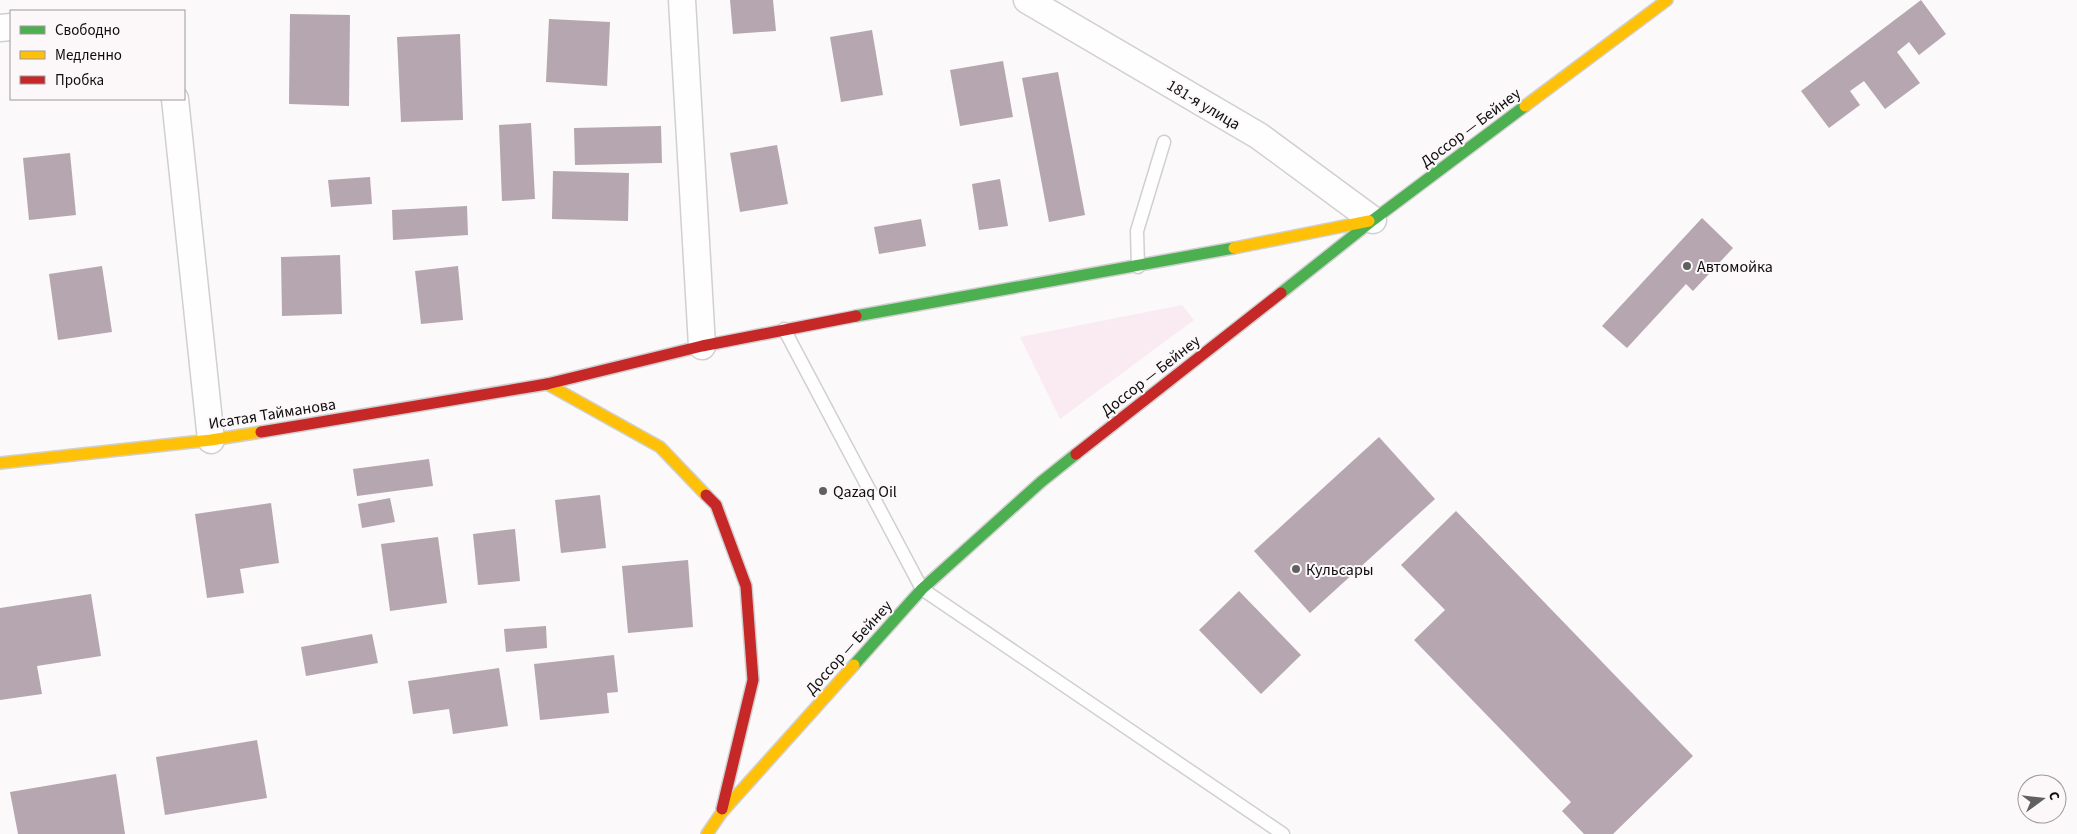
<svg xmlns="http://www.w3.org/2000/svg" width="2077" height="834" font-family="'Source Sans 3',sans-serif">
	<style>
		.green { fill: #faebf3 }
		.building { fill: #b5a6af }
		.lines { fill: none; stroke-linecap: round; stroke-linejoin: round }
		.lane-casing { stroke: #d1d0d1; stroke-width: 15 }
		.street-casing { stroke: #d1d0d1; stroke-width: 29 }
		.fast-casing { stroke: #d1d0d1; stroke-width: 14 }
		.slow-casing { stroke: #d1d0d1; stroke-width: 14 }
		.jam-casing { stroke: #d1d0d1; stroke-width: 14 }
		.lane { stroke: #fefefe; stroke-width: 12 }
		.street { stroke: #fefefe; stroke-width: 26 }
		.fast { stroke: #4caf50; stroke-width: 11 }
		.slow { stroke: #ffc107; stroke-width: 11 }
		.jam { stroke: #c62828; stroke-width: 11 }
		.poi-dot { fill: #616060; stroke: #fcf8fa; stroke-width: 2 }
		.labels { text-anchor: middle; stroke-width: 4; stroke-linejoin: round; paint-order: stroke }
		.street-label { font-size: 16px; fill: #0e0d0d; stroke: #fcf8fa }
		.poi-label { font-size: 16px; fill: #0e0d0d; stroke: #fcf8fa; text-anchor: start }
	</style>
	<rect width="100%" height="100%" fill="#fbf9fa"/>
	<path class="green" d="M1182,305L1194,320L1060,419L1020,337Z"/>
	<g class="building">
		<path d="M730,0H773L776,31L733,34Z"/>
		<path d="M1921,0L1946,34L1919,55L1909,42L1897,52L1920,83L1885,109L1864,81L1850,91L1860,105L1829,128L1801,91Z"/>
		<path d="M290,14L350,15L349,106L289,104Z"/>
		<path d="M549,19L610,22L607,86L546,82Z"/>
		<path d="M872,30L883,95L841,102L830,37Z"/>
		<path d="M460,34L463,120L401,122L397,37Z"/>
		<path d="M1003,61L1013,117L960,126L950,70Z"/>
		<path d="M1058,72L1085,215L1049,222L1022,78Z"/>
		<path d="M531,123L535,199L502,201L499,125Z"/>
		<path d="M661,126L662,163L575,165L574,128Z"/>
		<path d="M777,145L788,204L740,212L730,153Z"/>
		<path d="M70,153L76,215L29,220L23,158Z"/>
		<path d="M553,171L629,173L628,221L552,219Z"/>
		<path d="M370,177L372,204L331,207L328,180Z"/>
		<path d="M1000,179L1008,226L979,230L972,184Z"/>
		<path d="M467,206L468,235L393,240L392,210Z"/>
		<path d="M1702,218L1733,248L1693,291L1686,284L1627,348L1602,326Z"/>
		<path d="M921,219L926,246L879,254L874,227Z"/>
		<path d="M340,255L342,314L282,316L281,257Z"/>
		<path d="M102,266L112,332L58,340L49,274Z"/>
		<path d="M458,266L463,320L421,324L415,271Z"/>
		<path d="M1379,437L1435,499L1310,613L1254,551Z"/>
		<path d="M429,459L433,486L357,496L353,469Z"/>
		<path d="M600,495L606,548L561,553L555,500Z"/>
		<path d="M390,498L395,522L362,528L358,504Z"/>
		<path d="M271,503L279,563L240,569L244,593L207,598L195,514Z"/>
		<path d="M1456,511L1693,756L1613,834H1584L1562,811L1571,802L1414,640L1445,610L1401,565Z"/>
		<path d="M515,529L520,581L478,585L473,534Z"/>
		<path d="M438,537L447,603L390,611L381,544Z"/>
		<path d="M688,560L693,627L628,633L622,566Z"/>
		<path d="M1239,591L1301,655L1261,694L1199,630Z"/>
		<path d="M91,594L101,656L37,666L42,694L0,700V608Z"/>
		<path d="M546,626L547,648L506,652L504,629Z"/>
		<path d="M372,634L378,663L306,676L301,647Z"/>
		<path d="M614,655L618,692L607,693L609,713L540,720L534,664Z"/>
		<path d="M499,668L508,726L453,734L449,709L413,714L408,681Z"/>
		<path d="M257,740L267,798L165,815L156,757Z"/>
		<path d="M116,774L125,834H18L10,792Z"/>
	</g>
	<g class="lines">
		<defs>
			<g id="lane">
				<path d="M1138,267L1137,231L1164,142"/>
				<path d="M784,329L922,589L1283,834"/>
			</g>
			<g id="street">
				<path d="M682,0L702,346"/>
				<path d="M1027,0L1259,136L1373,220"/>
				<path d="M0,28L11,27"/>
				<path d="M175,99L211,440"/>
			</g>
			<g id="fast">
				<path d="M1281,293L1373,220L1525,106"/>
				<path d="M856,316L1234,248"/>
				<path d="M854,665L922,589L1041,482L1076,454"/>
			</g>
			<g id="slow">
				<path d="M1525,106L1667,0"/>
				<path d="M1234,248L1369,221"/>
				<path d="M547,384L660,447L706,495"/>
				<path d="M0,463L211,440L261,432"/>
				<path d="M707,834L722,812L854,665"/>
			</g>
			<g id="jam">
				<path d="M547,384L702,346L856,316"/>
				<path d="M261,432L547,384"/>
				<path d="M1076,454L1281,293"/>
				<path d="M706,495L716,505L746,586L753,680L722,809"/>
			</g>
		</defs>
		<use href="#lane" class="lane-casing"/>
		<use href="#street" class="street-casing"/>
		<use href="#fast" class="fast-casing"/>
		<use href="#slow" class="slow-casing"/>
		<use href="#jam" class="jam-casing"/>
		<use href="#lane" class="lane"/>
		<use href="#street" class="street"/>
		<use href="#fast" class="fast"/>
		<use href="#slow" class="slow"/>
		<use href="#jam" class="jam"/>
	</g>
	<g class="poi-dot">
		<circle cx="1687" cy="266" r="5"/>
		<circle cx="823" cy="491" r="5"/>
		<circle cx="1296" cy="569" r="5"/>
	</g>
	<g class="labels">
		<g class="street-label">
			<text transform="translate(1204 104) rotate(31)" y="6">181-я улица</text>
			<text transform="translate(1470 127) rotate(-37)" y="6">Доссор — Бейнеу</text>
			<text transform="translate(1150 375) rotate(-38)" y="6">Доссор — Бейнеу</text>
			<text transform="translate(272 413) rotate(-9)" y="6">Исатая Тайманова</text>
			<text transform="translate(848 647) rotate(-48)" y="6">Доссор — Бейнеу</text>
		</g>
		<g class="poi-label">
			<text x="1697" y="272">Автомойка</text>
			<text x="833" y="497">Qazaq Oil</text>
			<text x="1306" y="575">Кульсары</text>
		</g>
	</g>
	<rect x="10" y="10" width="175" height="90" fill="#fcf8fa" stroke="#9d9a9b"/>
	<rect x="20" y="26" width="25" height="8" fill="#4caf50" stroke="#9d9a9b"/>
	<text x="55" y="35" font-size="15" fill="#0e0d0d">Свободно</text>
	<rect x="20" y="51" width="25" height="8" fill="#ffc107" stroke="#9d9a9b"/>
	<text x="55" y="60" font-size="15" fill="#0e0d0d">Медленно</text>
	<rect x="20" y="76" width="25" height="8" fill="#c62828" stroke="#9d9a9b"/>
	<text x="55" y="85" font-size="15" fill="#0e0d0d">Пробка</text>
	<g transform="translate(2042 799) rotate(75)"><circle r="24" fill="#fcf8fa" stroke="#9d9a9b"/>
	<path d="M0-4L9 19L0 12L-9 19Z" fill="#616060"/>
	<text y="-8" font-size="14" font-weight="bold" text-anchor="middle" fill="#0e0d0d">С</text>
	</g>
</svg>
